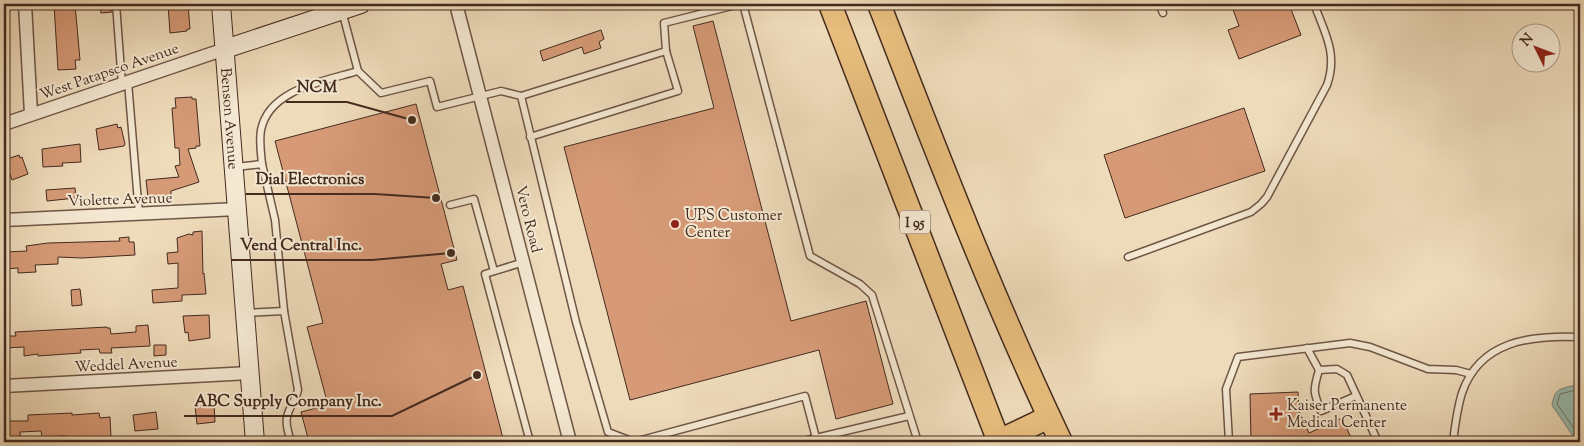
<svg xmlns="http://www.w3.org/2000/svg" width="1584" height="446" font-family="'Sorts Mill Goudy',serif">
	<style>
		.water { fill: #99bbad; stroke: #778174 }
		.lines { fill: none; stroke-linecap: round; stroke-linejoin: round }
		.shore { stroke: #6e7266; stroke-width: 1 }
		.building { fill: #d69a77; stroke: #442a1f }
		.lane-casing { stroke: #6e5646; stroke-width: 9 }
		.street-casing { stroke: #6e5646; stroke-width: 15 }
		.secondary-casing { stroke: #442a1f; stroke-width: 20 }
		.highway-casing { stroke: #442a1f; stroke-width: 25 }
		.lane { stroke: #f4e8d2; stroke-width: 6 }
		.street { stroke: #f4e8d2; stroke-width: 12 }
		.secondary { stroke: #f4e8d2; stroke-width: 18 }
		.highway { stroke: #e7be7d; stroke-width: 22 }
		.poi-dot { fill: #8f2418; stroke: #f4e8d2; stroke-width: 2 }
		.labels { text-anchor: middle; stroke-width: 4; stroke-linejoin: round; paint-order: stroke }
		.shield { fill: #f4e8d2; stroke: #796355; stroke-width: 1 }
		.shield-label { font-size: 14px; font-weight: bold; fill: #442a1f }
		.street-label { font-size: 15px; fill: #442a1f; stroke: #f4e8d2 }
		.poi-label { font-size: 15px; fill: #442a1f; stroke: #f4e8d2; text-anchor: start }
		.leader { fill: none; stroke: #442a1f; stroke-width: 2 }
		.callout-dot { fill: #442a1f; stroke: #f4e8d2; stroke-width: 2 }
		.callout-label { font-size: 16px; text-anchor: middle; font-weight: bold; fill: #442a1f; stroke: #f4e8d2; stroke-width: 4; stroke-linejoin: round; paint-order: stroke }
	</style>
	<rect width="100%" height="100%" fill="#eedbba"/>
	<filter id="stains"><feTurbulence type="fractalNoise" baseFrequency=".004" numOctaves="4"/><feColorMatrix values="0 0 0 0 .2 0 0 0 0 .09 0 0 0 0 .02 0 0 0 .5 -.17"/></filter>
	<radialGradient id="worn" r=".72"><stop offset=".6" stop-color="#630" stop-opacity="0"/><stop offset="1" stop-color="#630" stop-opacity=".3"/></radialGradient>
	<path class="water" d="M1571,386H1580V442H1577L1552,405C1555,390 1557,390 1571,386Z"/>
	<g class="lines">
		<path class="shore" d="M1580,391H1572L1560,394L1557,404L1580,437"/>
	</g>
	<g class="building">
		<path d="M54,4H75L80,60H75L76,69L58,70Z"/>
		<path d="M100,4H111L112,12L101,13Z"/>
		<path d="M168,4H188L190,29H187V31L170,33Z"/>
		<path d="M1231,4H1289L1301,35L1239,59L1228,30L1239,26Z"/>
		<path d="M713,21L791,321L866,301L893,404L836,419L819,350L630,400L564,147L714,108L693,26Z"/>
		<path d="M601,30L604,39L599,42L601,48L584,54L582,47L543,61L540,51Z"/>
		<path d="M192,97V99H196L200,146H196V148L188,149L199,182L171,191V195L148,197L146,180L179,177L175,166L180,165L179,148H175L172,108H176L175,98Z"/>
		<path d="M416,104L457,260L441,264L448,290L463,286L504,442H309L301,412L328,405L307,327L323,323L275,141Z"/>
		<path d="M1244,108L1265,171L1125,218L1104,155Z"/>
		<path d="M117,124L118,128L121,127L125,144L124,146L99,150L96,129Z"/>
		<path d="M80,144L81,162L62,163L63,166L43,167L42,149Z"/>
		<path d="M19,155L20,158L22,157L28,174L12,180L6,163L8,162L7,159Z"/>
		<path d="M75,188L76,198L47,201L46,190Z"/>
		<path d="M202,231L203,274L204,273L206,294L182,295V301L153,303L152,290L178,288V263L168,264L167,253L178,252L177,238L189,234L193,235V232Z"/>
		<path d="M129,237V242H134L135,255L82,258L58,257V264L35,265L36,272L18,273V268L4,269V252L27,251L26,246L48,243L120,241L119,238Z"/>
		<path d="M80,289L82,305L72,306L71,290Z"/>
		<path d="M209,315L210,338L189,341L188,332L185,333L183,316Z"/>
		<path d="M148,325L150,346L111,348L112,353H100L99,349L80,350L81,353L38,356V354L24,356V347L4,348V336H16L15,332L107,327V328H110L111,334L136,332V326Z"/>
		<path d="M154,345H166V355L154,356Z"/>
		<path d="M1298,392L1299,411L1309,433L1342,418L1353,442H1251L1250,394Z"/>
		<path d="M214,404L215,422L197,424L195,406Z"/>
		<path d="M156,412L158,429L135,431L133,415Z"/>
		<path d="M72,413V415L99,413L100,418L110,417L111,437L91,440L88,437L70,438V437L65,436L42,437L41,431L20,432L21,442H10L9,437H4V421H28V415Z"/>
	</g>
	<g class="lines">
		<defs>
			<g id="lane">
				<path d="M116,4L122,84"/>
				<path d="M743,4L810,256L860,284L872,295L918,442"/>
				<path d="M1159,4L1163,13"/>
				<path d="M358,71L381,93L430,81L437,107L501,91L521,96L576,322L608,432L634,442"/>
				<path d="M128,82L139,214"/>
				<path d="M521,96L666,51L664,23L740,4"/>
				<path d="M530,137L678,91L666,51"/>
				<path d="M262,164C261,153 259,141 261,130C269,89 325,81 358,71L342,11"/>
				<path d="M235,167L262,164L275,220L284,311L246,313"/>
				<path d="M450,205L474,199L494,271"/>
				<path d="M1128,257L1251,212L1261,204L1267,197L1327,85C1338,54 1325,33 1314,4"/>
				<path d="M524,262L485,274L530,442"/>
				<path d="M284,311L298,390C296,399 289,407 287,417C285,425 289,434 291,442"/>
				<path d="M1307,348L1319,370L1337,369L1347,375L1378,442"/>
				<path d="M1319,370C1313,390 1313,392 1321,411L1356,396"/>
				<path d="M634,442L805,396L816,438"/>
				<path d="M799,442L909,416"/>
				<path d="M1229,442L1226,389L1238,357L1350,343L1370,347L1428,369L1456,370L1471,374"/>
				<path d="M1453,442C1455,426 1457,409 1462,393C1480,340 1532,335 1580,337"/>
			</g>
			<g id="street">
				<path d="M25,4L31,114"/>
				<path d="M456,4L570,442"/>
				<path d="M4,124L225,49"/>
				<path d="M4,220L238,209"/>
				<path d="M4,386L250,373"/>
			</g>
			<g id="secondary">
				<path id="s1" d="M221,4L255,442"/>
				<path d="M225,49L361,4"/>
			</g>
			<g id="highway">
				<path d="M830,4L999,442"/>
				<path d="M879,4C936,151 993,299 1061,442"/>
				<path d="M999,441L1049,417"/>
			</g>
		</defs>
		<use href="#lane" class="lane-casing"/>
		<use href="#street" class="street-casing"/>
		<use href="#secondary" class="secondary-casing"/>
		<use href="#highway" class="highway-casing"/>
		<use href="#lane" class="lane"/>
		<use href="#street" class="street"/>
		<use href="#secondary" class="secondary"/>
		<use href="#highway" class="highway"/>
	</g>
	<g class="poi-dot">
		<circle cx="675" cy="224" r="5"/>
		<path d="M1273.5 406.5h5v5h5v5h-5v5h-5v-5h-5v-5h5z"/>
	</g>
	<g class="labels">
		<rect class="shield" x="900" y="210.5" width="30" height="23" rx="4"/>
		<g class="shield-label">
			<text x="915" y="227">I 95</text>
		</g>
		<g class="street-label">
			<text transform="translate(109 71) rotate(-19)" y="5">West Patapsco Avenue</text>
			<text dy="5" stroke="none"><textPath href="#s1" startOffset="115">Benson Avenue</textPath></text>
			<text transform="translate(120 199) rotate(-2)" y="5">Violette Avenue</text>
			<text transform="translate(529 219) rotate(76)" y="5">Vero Road</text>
			<text transform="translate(126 364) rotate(-3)" y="5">Weddel Avenue</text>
		</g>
		<g class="poi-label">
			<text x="685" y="220">UPS Customer<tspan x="685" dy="17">Center</tspan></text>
			<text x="1287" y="410">Kaiser Permanente<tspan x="1287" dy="17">Medical Center</tspan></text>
		</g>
	</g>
	<path class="leader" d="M412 120L347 102H286M436 198L375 194H246M451 253L372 260H231M477 375L392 416H184"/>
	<g class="callout-dot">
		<circle cx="412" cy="120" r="5"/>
		<circle cx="436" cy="198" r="5"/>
		<circle cx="451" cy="253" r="5"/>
		<circle cx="477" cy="375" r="5"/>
	</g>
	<g class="callout-label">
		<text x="317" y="92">NCM</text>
		<text x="310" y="184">Dial Electronics</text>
		<text x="301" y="250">Vend Central Inc.</text>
		<text x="288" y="406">ABC Supply Company Inc.</text>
	</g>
	<rect width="1584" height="446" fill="none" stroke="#eedbba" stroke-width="20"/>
	<rect x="5" y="5" width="1574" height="436" fill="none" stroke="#442a1f" stroke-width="2.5"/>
	<rect x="10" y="10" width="1564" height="426" fill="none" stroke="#442a1f"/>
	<g transform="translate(1536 48) rotate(312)"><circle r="24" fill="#f4e8d2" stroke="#ae9c8a"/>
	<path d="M0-4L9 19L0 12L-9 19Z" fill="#8f2418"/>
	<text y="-8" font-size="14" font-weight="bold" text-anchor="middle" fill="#442a1f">N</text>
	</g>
	<rect width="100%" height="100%" filter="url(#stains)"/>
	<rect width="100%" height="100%" fill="url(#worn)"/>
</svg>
